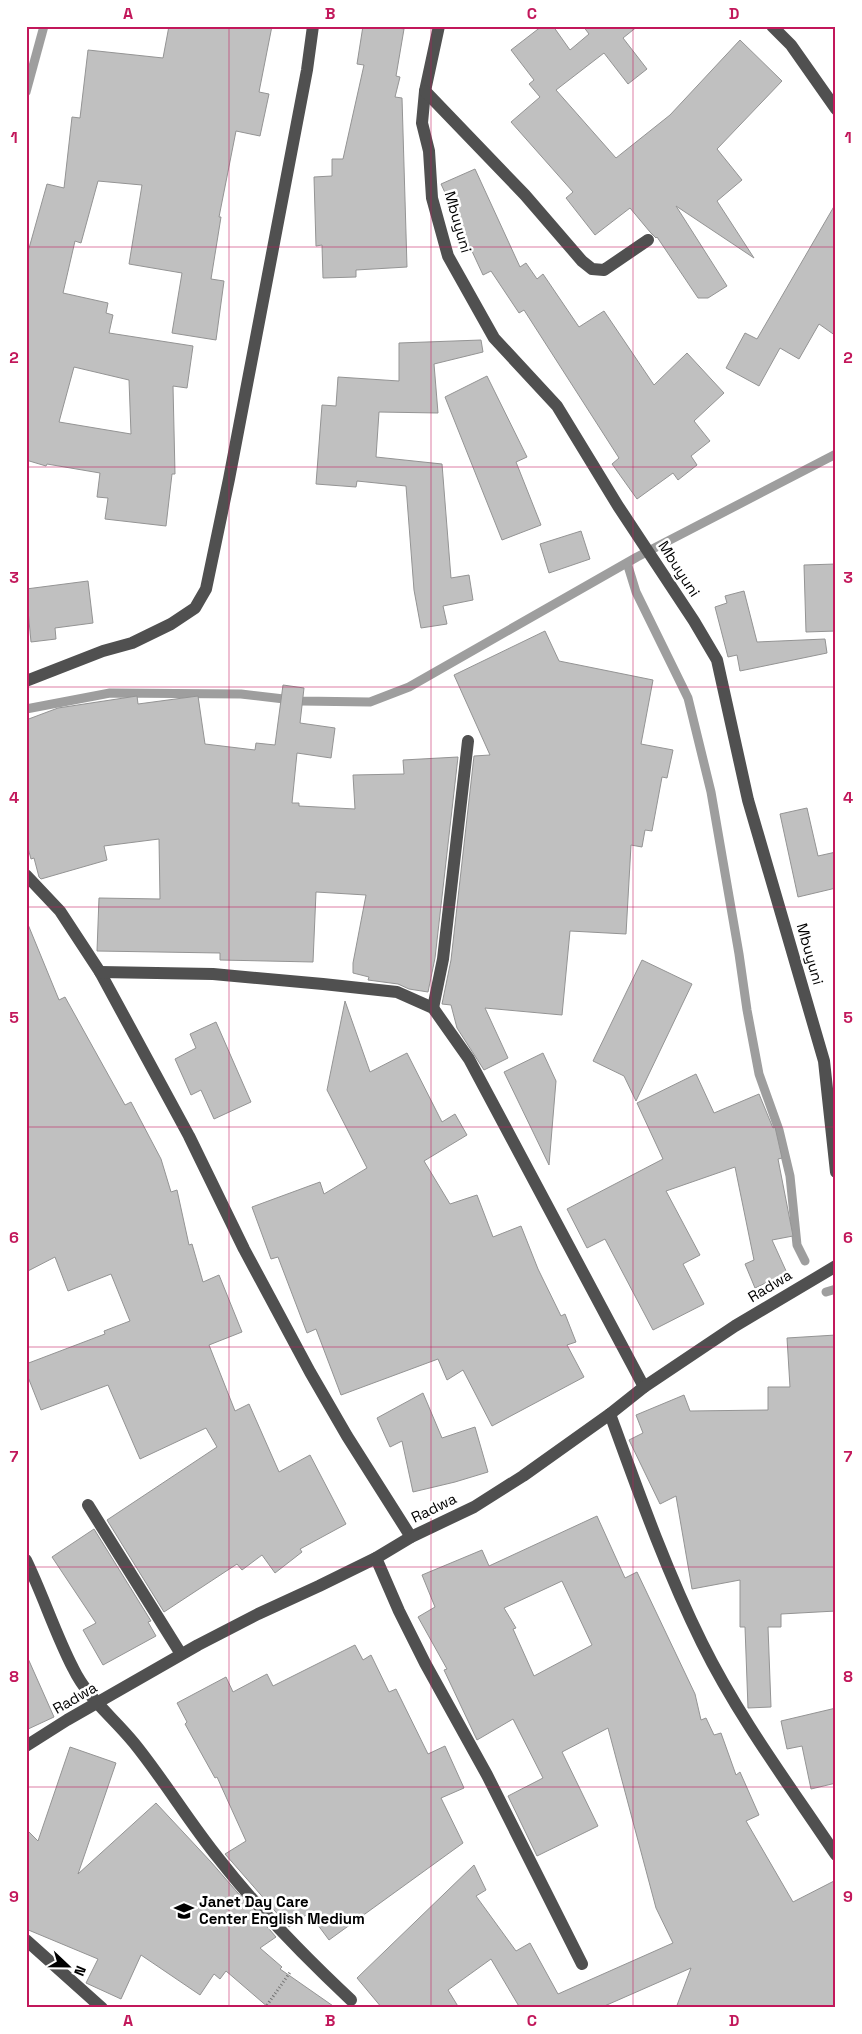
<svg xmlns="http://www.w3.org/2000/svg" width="862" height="2034" font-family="'Space Grotesk',sans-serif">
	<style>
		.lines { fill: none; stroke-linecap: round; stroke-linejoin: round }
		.stream { stroke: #9e9e9e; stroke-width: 9 }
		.building { fill: #c0c0c0; stroke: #949494; fill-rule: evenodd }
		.path { stroke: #727272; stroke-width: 3; stroke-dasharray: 1 2.5; stroke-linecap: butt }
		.minor { stroke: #505050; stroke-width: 12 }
		.grid { fill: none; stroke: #c2185b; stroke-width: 1; stroke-opacity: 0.55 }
		.labels { text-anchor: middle; stroke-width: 5; stroke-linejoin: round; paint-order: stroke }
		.street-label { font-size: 15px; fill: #000; stroke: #fff }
		.poi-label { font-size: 15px; font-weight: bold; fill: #000; stroke: #fff; text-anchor: start }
		.neatline { fill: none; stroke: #c2185b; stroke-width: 2 }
		.grid-label { font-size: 16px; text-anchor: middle; font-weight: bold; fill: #c2185b }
	</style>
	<rect width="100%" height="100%" fill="#fff"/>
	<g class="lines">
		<g class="stream">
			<path d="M26,92L44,26"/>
			<path d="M626,565L628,566L636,592L688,698L711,792L739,954L747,1010L759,1074L779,1130L790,1176L797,1245L805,1261"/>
			<path d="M26,709L110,693L241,694L301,701L370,702L409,687L637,557L836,454"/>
			<path d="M826,1292L836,1289"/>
		</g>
	</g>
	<g class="building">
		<path d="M169,26H272L259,92L269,94L260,136L236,131L219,217H221L211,279L224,281L216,340L172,333L182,273L129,264L142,185L98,181L81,243L75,241L63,293L108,303L106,313L113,315L109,333L193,346L187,388L173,386L175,474H172L166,526L105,519L108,498L97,497L100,473L47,464L46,466L26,460V259L47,184L64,188L72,117L80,118L88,50L163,58ZM74,367L129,380L131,434L59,422Z"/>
		<path d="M363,26H386L404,29L396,76L400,77L395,97L402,98L407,267L356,270V277L323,278L322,245L316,246L314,177L332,176V159H343L364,65L357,64Z"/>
		<path d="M542,26H553L570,50L589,34L583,26H638L623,38L647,69L628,84L604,53L556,90L616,158L670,115L740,40L782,81L717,149L742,180L717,201L754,258L676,206L727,286L708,298H698L657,237L656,238L650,232L630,208L595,235L566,198L573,192L511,122L540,97L529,84L534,80L511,50Z"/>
		<path d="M475,169L520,267L526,263L537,279L543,274L579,327L604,311L654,385L687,353L724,393L694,421L710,441L691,456L697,465L678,480L673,473L637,499L612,464L619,458L524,310L519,313L491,271L483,275L441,184Z"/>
		<path d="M836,203V336L819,324L799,359L780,348L759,386L726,368L745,333L757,339Z"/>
		<path d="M481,340L483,352L434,364L438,413L379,412L376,457L442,464L451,578L469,575L473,600L443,606L447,624L421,628L414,590L406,486L357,481L356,487L316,484L322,405L336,406L338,377L399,381V343Z"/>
		<path d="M487,376L527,457L516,462L541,525L502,540L445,397Z"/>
		<path d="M581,531L590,559L549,573L540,544Z"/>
		<path d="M836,564V631L806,632L804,565Z"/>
		<path d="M88,581L93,623L55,628L56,639L31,642L26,589Z"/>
		<path d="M744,591L757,642L825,639L827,653L740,671L737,655L728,657L715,607L727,603L725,596Z"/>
		<path d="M545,631L559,661L653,680L641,744L673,750L667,778L662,777L652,831L645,830L642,847L631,845L626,934L570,931L562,1015L485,1008L508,1058L484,1070L457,1028L451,1005L442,1004L451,960L474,756L490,755L454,675Z"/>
		<path d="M283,685L304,688L300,723L335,728L331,758L297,753L292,803H299V806L355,809L353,775L404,774L403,760L458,757L435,958L428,992L409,989L398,984L368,980L369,977L353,973V963L366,895L316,892L313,962L220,960V953L97,951L99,898L160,899L159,839L104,846L107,860L41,879L39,877L34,858L31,859L26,841V720L58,708L137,696L138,704L198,696L205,744L255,750L256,743L275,745Z"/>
		<path d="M807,808L818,856L836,852V888L798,897L780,814Z"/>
		<path d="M27,922L59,1000L65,997L125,1105L131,1102L161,1159L171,1192L177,1190L189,1245L192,1244L203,1282L219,1275L242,1332L209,1345L235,1411L249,1404L279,1472L310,1455L346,1524L300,1549L302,1552L275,1573L262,1555L242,1570L237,1564L164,1612L107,1520L217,1447L206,1428L140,1459L108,1385L41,1410L26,1372V1364L105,1334L104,1331L130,1321L111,1274L68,1291L55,1257L26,1272Z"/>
		<path d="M642,960L692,984L636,1101L624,1076L593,1061Z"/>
		<path d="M345,1001L370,1072L407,1053L442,1122L455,1114L467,1135L424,1161L450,1204L477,1195L493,1237L521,1226L538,1269L561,1316L565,1314L576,1342L567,1345L584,1377L492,1426L463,1370L447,1380L438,1359L341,1395L316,1329L307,1333L278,1257L271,1259L252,1207L320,1182L324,1194L367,1168L327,1090Z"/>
		<path d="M216,1022L251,1102L214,1119L201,1090L191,1095L175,1059L196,1048L190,1034Z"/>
		<path d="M543,1053L556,1081L549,1165L504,1072Z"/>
		<path d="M696,1074L714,1113L759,1094L773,1128L775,1127L782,1158L778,1159L793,1236L772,1240L787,1273L755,1288L745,1264L754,1260L735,1167L666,1191L700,1255L683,1264L704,1304L653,1330L605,1239L587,1248L567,1209L663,1159L637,1103Z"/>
		<path d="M836,1335V1611L781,1614V1627H768L771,1707L748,1708L745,1627H740V1580L692,1589L676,1496L660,1504L629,1440L643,1433L636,1415L684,1395L690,1411L768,1410V1387H790L787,1338Z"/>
		<path d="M423,1393L442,1438L475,1427L488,1472L455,1482L413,1492L402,1441L390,1447L377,1418Z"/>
		<path d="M597,1516L625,1578L637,1572L695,1694L701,1720L706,1718L714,1735L721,1733L736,1775L740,1772L759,1815L746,1821L793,1902L836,1880V2008H676L691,1968L600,2008H520L491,1959L448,1990L459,2008H382L357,1978L474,1865L486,1890L476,1896L516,1951L530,1943L558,1994L673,1943L656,1908L608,1728L562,1752L598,1826L537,1856L508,1796L543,1778L513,1719L477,1740L444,1670L447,1669L418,1617L435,1607L422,1575L482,1550L489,1566ZM562,1581L592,1645L534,1676L513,1629L516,1628L504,1608Z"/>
		<path d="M94,1529L151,1621L148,1622L156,1636L103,1665L83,1630L96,1623L52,1557Z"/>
		<path d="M355,1645L363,1660L371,1655L389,1692L396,1689L428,1754L445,1746L464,1788L441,1798L463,1843L329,1940L309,1913L289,1927L225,1854L246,1841L217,1777L215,1778L185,1724L187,1722L177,1703L226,1677L233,1692L267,1674L273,1686Z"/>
		<path d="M26,1654L54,1717L26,1730Z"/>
		<path d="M836,1708V1783L811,1789L802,1746L787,1749L781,1721Z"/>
		<path d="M70,1747L116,1763L78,1874L156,1803L211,1862L276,1937L260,1948L282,1967L280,1969L336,2008H269L226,1971L220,1979L214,1974L200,1995L141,1955L121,1999L86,1983L98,1959L26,1929V1829L38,1841Z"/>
	</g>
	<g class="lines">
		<path class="path" d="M265,2008L291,1971"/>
		<g class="minor">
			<path d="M439,26L425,91L422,123L429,151L432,198L448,256L494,338L557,406L618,506L694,621L717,660L748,800L824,1061L836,1172"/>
			<path d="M772,26L791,45L836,109"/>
			<path d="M425,91L525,195L582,261L592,269L604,270L648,240"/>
			<path d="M26,681L103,651L132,643L171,624L195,608L206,589L229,479L307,70L313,26"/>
			<path d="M26,875L60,911L100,972L189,1136L244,1249L310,1372L347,1436L411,1537"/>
			<path d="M100,972L213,974L323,984L397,992L433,1008L469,1059L644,1387"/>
			<path d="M433,1008L443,959L468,741"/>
			<path d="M610,1414C638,1491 666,1570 702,1643C739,1718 790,1786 836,1855"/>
			<path d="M88,1505L181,1654"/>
			<path d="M376,1558L399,1611L425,1663L487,1775L582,1964"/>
			<path d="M26,1560C43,1595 55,1633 73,1668C88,1699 113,1717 134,1743C164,1780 189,1822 219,1859C259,1910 304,1956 351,2000"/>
			<path d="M26,1746L67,1720L198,1645L258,1614L319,1586L376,1558L411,1537L474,1507L523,1476L610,1414L644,1387L735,1326L836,1266"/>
			<path d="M26,1940L102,2008"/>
		</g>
	</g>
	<path class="grid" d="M229,26V2008M431,26V2008M633,26V2008M26,247H836M26,467H836M26,687H836M26,907H836M26,1127H836M26,1347H836M26,1567H836M26,1787H836"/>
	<defs>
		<symbol id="school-bare" viewBox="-9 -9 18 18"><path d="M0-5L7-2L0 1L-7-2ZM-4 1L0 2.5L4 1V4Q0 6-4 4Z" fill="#000" stroke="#fff" stroke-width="2.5" paint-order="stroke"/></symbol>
	</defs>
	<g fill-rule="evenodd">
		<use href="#school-bare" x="170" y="1897" width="28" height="28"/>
	</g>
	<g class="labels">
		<g class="street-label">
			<text transform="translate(458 222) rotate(74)" y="5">Mbuyuni</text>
			<text transform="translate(679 569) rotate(57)" y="5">Mbuyuni</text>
			<text transform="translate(810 954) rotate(74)" y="5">Mbuyuni</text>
			<text transform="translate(770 1286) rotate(-31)" y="5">Radwa</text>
			<text transform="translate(434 1508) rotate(-26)" y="5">Radwa</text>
			<text transform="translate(75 1698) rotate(-30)" y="5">Radwa</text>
		</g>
		<g class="poi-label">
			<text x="199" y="1907">Janet Day Care<tspan x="199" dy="17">Center English Medium</tspan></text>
		</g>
	</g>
	<rect width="862" height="2034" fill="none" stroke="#ffffff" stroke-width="55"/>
	<g transform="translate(68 1966) rotate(112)" stroke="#ffffff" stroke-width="4" paint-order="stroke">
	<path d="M0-4L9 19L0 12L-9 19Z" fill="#000000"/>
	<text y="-8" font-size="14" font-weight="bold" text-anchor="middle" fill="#000000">N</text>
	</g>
	<rect x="28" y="28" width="806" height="1978" class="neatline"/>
	<g class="grid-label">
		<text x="128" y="19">A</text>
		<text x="330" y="19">B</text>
		<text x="532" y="19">C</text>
		<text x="734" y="19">D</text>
		<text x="14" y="143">1</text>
		<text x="848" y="143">1</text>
		<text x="14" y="363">2</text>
		<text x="848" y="363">2</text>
		<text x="14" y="583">3</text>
		<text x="848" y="583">3</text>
		<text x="14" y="803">4</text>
		<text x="848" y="803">4</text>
		<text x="14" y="1023">5</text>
		<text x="848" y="1023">5</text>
		<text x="14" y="1243">6</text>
		<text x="848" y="1243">6</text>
		<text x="14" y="1462">7</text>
		<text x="848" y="1462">7</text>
		<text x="14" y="1682">8</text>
		<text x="848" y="1682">8</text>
		<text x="14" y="1902">9</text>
		<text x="848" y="1902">9</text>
		<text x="128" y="2026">A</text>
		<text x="330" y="2026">B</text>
		<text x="532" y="2026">C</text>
		<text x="734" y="2026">D</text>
	</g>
</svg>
